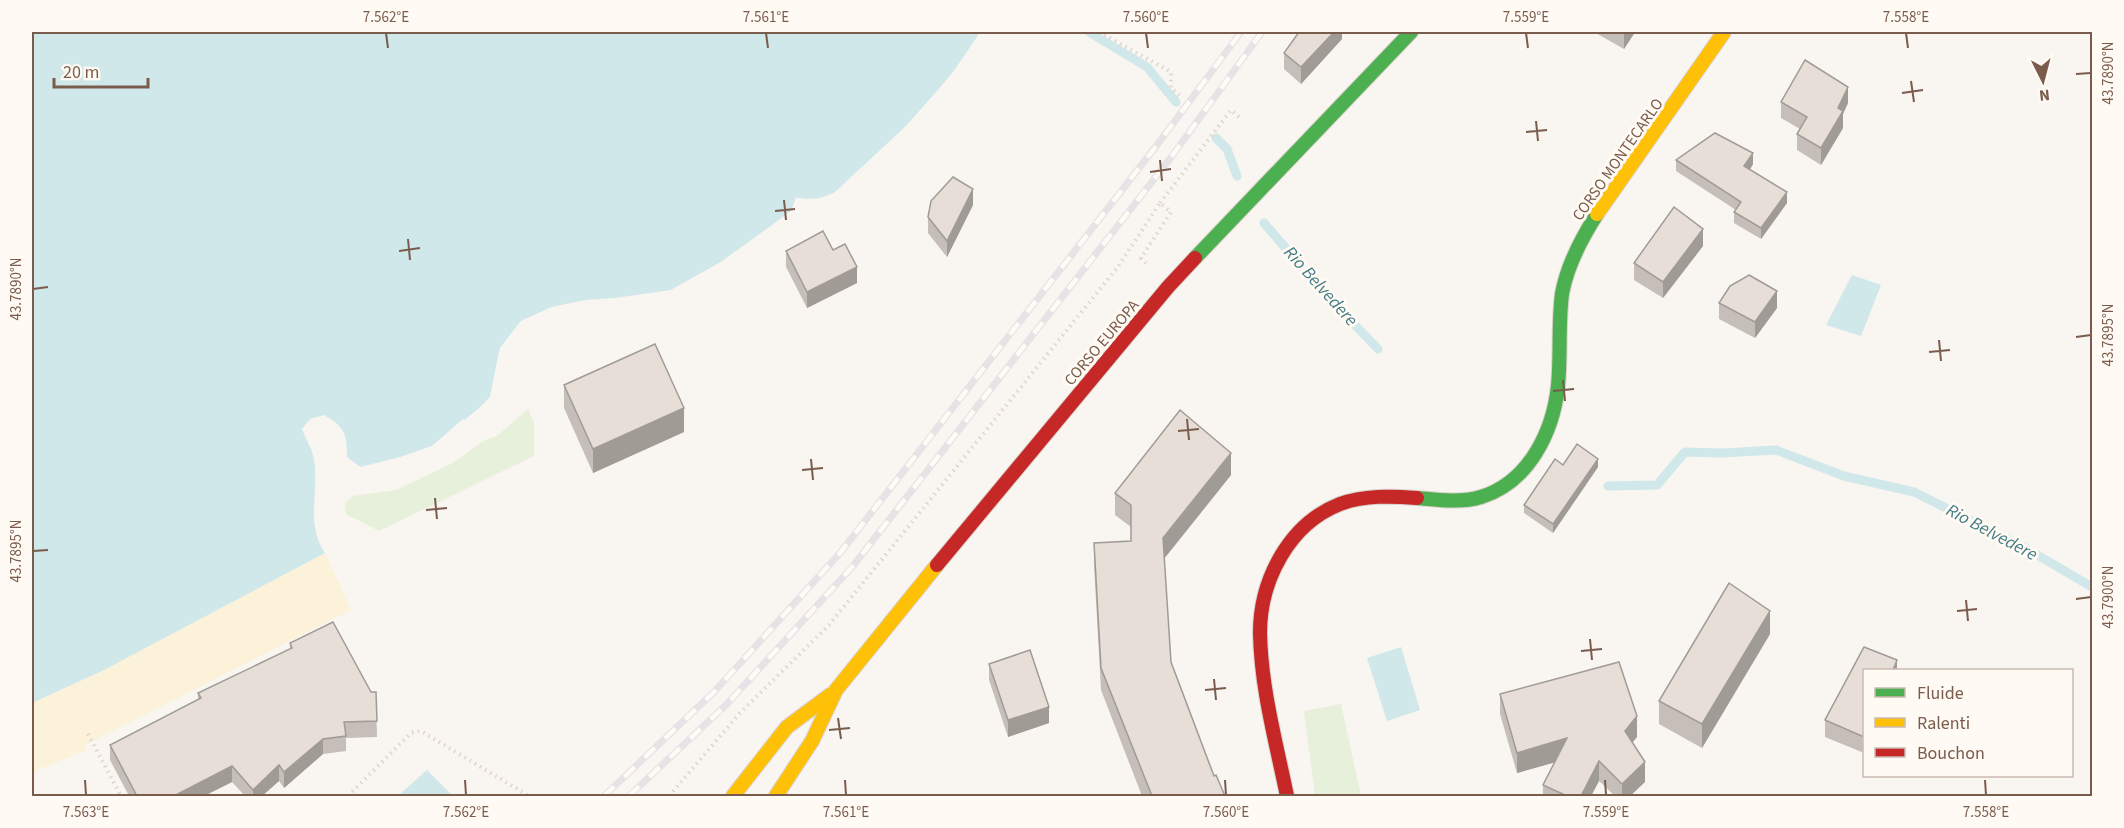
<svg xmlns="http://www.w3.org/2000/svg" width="2124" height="828" font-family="'Source Sans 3',sans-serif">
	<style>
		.green { fill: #e7f0db }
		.sand { fill: #fbf2d9 }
		.water { fill: #d0e8ea }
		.pier { fill: #f9f5f0 }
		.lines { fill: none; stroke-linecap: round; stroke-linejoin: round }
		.stream { stroke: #d0e8ea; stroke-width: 9 }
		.fast-casing { stroke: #d9d2cb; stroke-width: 16 }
		.slow-casing { stroke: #d9d2cb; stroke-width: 16 }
		.jam-casing { stroke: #d9d2cb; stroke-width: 16 }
		.path { stroke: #dcd5d0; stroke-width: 4; stroke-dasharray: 1.5 4.5; stroke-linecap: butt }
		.fast { stroke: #4caf50; stroke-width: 14 }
		.slow { stroke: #ffc107; stroke-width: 14 }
		.jam { stroke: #c62828; stroke-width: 14 }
		.rail-casing { stroke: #e6e3e7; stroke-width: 7 }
		.rail { stroke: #fffaf3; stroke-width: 4.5; stroke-dasharray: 14; stroke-linecap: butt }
		.wall { fill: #c6bfb9 }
		.shaded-wall { fill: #a19b96 }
		.building { fill: #e6ded7; stroke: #a19b96; stroke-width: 1.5 }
		.ticks { fill: none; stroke: #7a5c4d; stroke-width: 2 }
		.labels { text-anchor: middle; stroke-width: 6; stroke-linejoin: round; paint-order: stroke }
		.street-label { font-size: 16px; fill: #7a5c4d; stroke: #fffaf3 }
		.water-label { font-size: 18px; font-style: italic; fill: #437c86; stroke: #fffaf3 }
		.neatline { fill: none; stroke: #7a5c4d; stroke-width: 2 }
		.ticks-label { font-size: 15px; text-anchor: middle; fill: #7a5c4d }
	</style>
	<rect width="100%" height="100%" fill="#f9f5f0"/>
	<g class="green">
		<path d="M528,409L534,423V456L379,531L346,514L345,503L353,496L396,490L453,463L483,441L497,436Z"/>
		<path d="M1341,704L1361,796H1315L1304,711Z"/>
	</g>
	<path class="sand" d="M325,553L351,610L85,745V751L32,772V703L102,671Z"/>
	<g class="water">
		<path d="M32,32H979C971,61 860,180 832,194C819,200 810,199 796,198L792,211L721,262L671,290L552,307L521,321L500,348L490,397L478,409L432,446L383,463L360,467L347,457C347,434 345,427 324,415L310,419L302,429C305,438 311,447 313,455C321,490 304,522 325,553L102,671L32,703Z"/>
		<path d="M1852,275L1881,285L1861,336L1826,325Z"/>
		<path d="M1401,647L1420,710L1387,721L1367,658Z"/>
		<path d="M427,770L453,796H398Z"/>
	</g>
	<g class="pier">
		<path d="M979,34V39L953,76L908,128L835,195L815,203L798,201L793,213L722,264L673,292L631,300L586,303L553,310L523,323L503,349L493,396L490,397L500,348L521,321L552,307L585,300L631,297L671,290L721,262L791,211L796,198L815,200L834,193L906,126L951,75Z"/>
		<path d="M463,419L466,421L434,448L410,457L360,470L346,461L347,457L360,467L409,455L432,446Z"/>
	</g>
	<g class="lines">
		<g class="stream">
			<path d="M1089,32L1147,67L1176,102"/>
			<path d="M1216,138L1227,149L1237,176"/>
			<path d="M1264,223L1326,295L1378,349"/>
			<path d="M1608,486L1657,485L1685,452L1722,453L1776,450L1844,476L1914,492L2022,546L2092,587"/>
		</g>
		<defs>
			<g id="fast">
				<path d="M1195,258L1411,32"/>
				<path d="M1417,498C1438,500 1461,503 1481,497C1529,482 1553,432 1558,386C1561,355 1558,325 1562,294C1567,265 1581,239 1597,214"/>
			</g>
			<g id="slow">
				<path d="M1597,214L1724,32"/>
				<path d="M733,796L787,727L830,695"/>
				<path d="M776,796L812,741L836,690L937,565"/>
			</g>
			<g id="jam">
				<path d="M937,565L1168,287L1195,258"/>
				<path d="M1287,796C1276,742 1261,688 1260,633C1260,580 1289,524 1340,504C1364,495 1392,496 1417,498"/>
			</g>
		</defs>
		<use href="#fast" class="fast-casing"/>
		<use href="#slow" class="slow-casing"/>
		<use href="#jam" class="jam-casing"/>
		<g class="path">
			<path d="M1099,32L1171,72V88L1180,96"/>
			<path d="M1160,203L1231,110L1239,117"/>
			<path d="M88,734L121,796"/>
			<path d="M348,796L411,733L421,731L529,796"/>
			<path d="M669,796L740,713L829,625L1117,268L1160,203L1171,212L1141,258L1146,263"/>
		</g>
		<use href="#fast" class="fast"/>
		<use href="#slow" class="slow"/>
		<use href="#jam" class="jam"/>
		<defs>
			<g id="rail">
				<path d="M604,796L714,692L840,553L1157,145L1241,32"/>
				<path d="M629,796L727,704L853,566L1172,156L1262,32"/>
			</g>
		</defs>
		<use href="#rail" class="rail-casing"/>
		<use href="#rail" class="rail"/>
	</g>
	<g class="wall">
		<path d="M1342,32V39L1301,84L1284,69V53Z"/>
		<path d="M1594,32H1635L1624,49Z"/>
		<path d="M1781,102L1848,103L1843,114V128L1821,165L1797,150V134L1800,129L1781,118Z"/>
		<path d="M1676,160L1753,164L1750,170L1787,203L1761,239L1734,223V212L1736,210L1676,171Z"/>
		<path d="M973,205L947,257L928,233V217Z"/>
		<path d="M1703,246L1663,298L1634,280V263Z"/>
		<path d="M833,250L857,283L807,308L786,267V251Z"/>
		<path d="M1719,303L1777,308L1755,338L1719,319Z"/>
		<path d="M564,385L684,432L593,473L564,408Z"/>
		<path d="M1563,465L1598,467L1553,533L1524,513V505Z"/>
		<path d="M1231,475L1164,559L1171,662L1214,776L1225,796H1142L1101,690L1094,565V543L1131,541V527L1115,515V493Z"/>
		<path d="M1770,634L1702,748L1659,724V701Z"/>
		<path d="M290,643L371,692H376L377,737L346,738V751L323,754L284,788L279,781L262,796H245L232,782L204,796H129L110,760V745L198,700V693L290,649Z"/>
		<path d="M1864,647L1897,660V670H1864V753L1825,737V720Z"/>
		<path d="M989,664L1049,723L1008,737L989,680Z"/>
		<path d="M1500,694L1637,737L1632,742L1645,782L1630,796H1615L1599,781L1591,796H1543V785L1555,762L1517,773L1500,714Z"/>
	</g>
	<g class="shaded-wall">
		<path d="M1334,32H1342V39L1301,84V67Z"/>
		<path d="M1624,32H1635L1624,49Z"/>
		<path d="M1848,87V103L1843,114V128L1821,165V148L1838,108Z"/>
		<path d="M1753,153V164L1744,178V166Z"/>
		<path d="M973,189V205L947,257V241Z"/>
		<path d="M1787,192V203L1761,239V228Z"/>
		<path d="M1703,229V246L1663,298V282Z"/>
		<path d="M857,267V283L807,308V292Z"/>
		<path d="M1777,291V308L1755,338V322Z"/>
		<path d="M684,408V432L593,473V449Z"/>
		<path d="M1231,453V475L1163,560V538Z"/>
		<path d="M1598,459V467L1553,533V524Z"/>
		<path d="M1770,611V634L1702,748V724Z"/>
		<path d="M1897,660V670H1893Z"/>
		<path d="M1049,707V723L1008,737V720Z"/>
		<path d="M1637,716V737L1625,752V731Z"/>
		<path d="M1567,738V759L1517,773V753Z"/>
		<path d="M323,739V754L284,788V772Z"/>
		<path d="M1599,761V781L1591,796H1581Z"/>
		<path d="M1645,762V782L1630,796H1622V784Z"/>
		<path d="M279,765V781L262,796H253V790Z"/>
		<path d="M232,766V782L204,796H174Z"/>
	</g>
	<g class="building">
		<path d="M1299,32H1334L1301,67L1284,53Z"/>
		<path d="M1805,60L1848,87L1838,108L1843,111L1821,148L1797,134L1807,117L1781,102Z"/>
		<path d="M1715,133L1753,153L1744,166L1787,192L1761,228L1734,212L1741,202L1676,160Z"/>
		<path d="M953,177L973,189L947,241L928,217L931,201Z"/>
		<path d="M1674,207L1703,229L1663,282L1634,263Z"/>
		<path d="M823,231L833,250L845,244L857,267L807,292L786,251Z"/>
		<path d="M1749,275L1777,291L1755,322L1719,303L1730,286Z"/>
		<path d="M655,344L684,408L593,449L564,385Z"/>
		<path d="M1180,410L1231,453L1163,538L1171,662L1214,776L1216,775L1225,796H1152L1101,668L1094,543L1131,541V505L1115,493Z"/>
		<path d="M1577,444L1598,459L1553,524L1524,505L1555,459L1563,465Z"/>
		<path d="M1729,583L1770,611L1702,724L1659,701Z"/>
		<path d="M333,622L371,692H376L377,721L344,722L346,736L323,739L284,772L279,765L253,790L232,766L174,796H137L110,745L201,698L198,693L292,648L290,643Z"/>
		<path d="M1864,647L1897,660L1893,670H1864V737L1825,720Z"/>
		<path d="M1030,650L1049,707L1008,720L989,664Z"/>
		<path d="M1619,662L1637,716L1625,731L1645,762L1622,784L1599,761L1581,796H1567L1543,785L1567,738L1517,753L1500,694Z"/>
	</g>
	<path class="ticks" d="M386,33L388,48M766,33L768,48M1146,33L1148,48M1526,33L1528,48M1906,33L1908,48M2076,74L2091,73M1911,81L1914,102M1902,93L1923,90M1536,121L1538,141M1526,132L1547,130M1160,160L1162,181M1150,172L1171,169M784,200L786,220M775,211L795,209M408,239L410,260M399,251L420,248M33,289L48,287M2076,337L2091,335M1939,340L1941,361M1929,352L1950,350M1563,380L1565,401M1553,391L1574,389M1187,419L1189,440M1178,431L1199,429M811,459L813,480M802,470L823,468M435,498L437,519M426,510L447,508M33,551L48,550M2076,599L2091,597M1966,600L1968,621M1957,611L1977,609M1590,639L1592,660M1581,651L1602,649M1214,679L1216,700M1205,690L1226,688M838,718L841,739M829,730L850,728M85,780L86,795M465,780L466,795M845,780L846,795M1225,780L1226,795M1605,780L1606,795M1985,780L1986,795"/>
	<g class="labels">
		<g class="street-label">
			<text transform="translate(1617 159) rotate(-55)" y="6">CORSO MONTECARLO</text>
			<text transform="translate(1101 342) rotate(-50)" y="6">CORSO EUROPA</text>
		</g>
		<g class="water-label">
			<text transform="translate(1321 286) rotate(48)" y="6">Rio Belvedere</text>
			<text transform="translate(1992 532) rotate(28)" y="6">Rio Belvedere</text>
		</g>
	</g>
	<rect width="2124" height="828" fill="none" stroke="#fffaf3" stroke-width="66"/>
	<rect x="1863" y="669" width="210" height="108" fill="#fffaf3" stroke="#cabbb1" stroke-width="1.5"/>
	<rect x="1875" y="688" width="30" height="9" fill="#4caf50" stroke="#cabbb1" stroke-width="1.5"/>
	<text x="1917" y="699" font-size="18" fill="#7a5c4d">Fluide</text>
	<rect x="1875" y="718" width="30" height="9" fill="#ffc107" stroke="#cabbb1" stroke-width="1.5"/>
	<text x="1917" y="729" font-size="18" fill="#7a5c4d">Ralenti</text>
	<rect x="1875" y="748" width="30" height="9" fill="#c62828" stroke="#cabbb1" stroke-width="1.5"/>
	<text x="1917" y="759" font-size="18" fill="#7a5c4d">Bouchon</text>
	<g transform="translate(2043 81) rotate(174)" stroke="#fffaf3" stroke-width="4.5" paint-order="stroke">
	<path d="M0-4.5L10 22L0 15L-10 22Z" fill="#7a5c4d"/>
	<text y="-9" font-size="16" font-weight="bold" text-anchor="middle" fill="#7a5c4d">N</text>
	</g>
	<path d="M54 78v9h94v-9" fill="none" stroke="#7a5c4d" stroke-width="3"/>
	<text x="63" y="78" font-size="18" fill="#7a5c4d" stroke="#fffaf3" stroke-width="4.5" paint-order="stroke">20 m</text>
	<rect x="33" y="33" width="2058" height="762" class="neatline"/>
	<g class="ticks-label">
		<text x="386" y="22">7.562°E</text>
		<text x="766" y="22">7.561°E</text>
		<text x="1146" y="22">7.560°E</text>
		<text x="1526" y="22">7.559°E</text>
		<text x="1906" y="22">7.558°E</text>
		<text transform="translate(2108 73) rotate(-90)" y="5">43.7890°N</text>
		<text transform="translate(16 289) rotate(-90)" y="5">43.7890°N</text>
		<text transform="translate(2108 335) rotate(-90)" y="5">43.7895°N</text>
		<text transform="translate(16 551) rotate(-90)" y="5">43.7895°N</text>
		<text transform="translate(2108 597) rotate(-90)" y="5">43.7900°N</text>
		<text x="86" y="817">7.563°E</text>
		<text x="466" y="817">7.562°E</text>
		<text x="846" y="817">7.561°E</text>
		<text x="1226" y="817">7.560°E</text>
		<text x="1606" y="817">7.559°E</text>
		<text x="1986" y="817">7.558°E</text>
	</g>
</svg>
